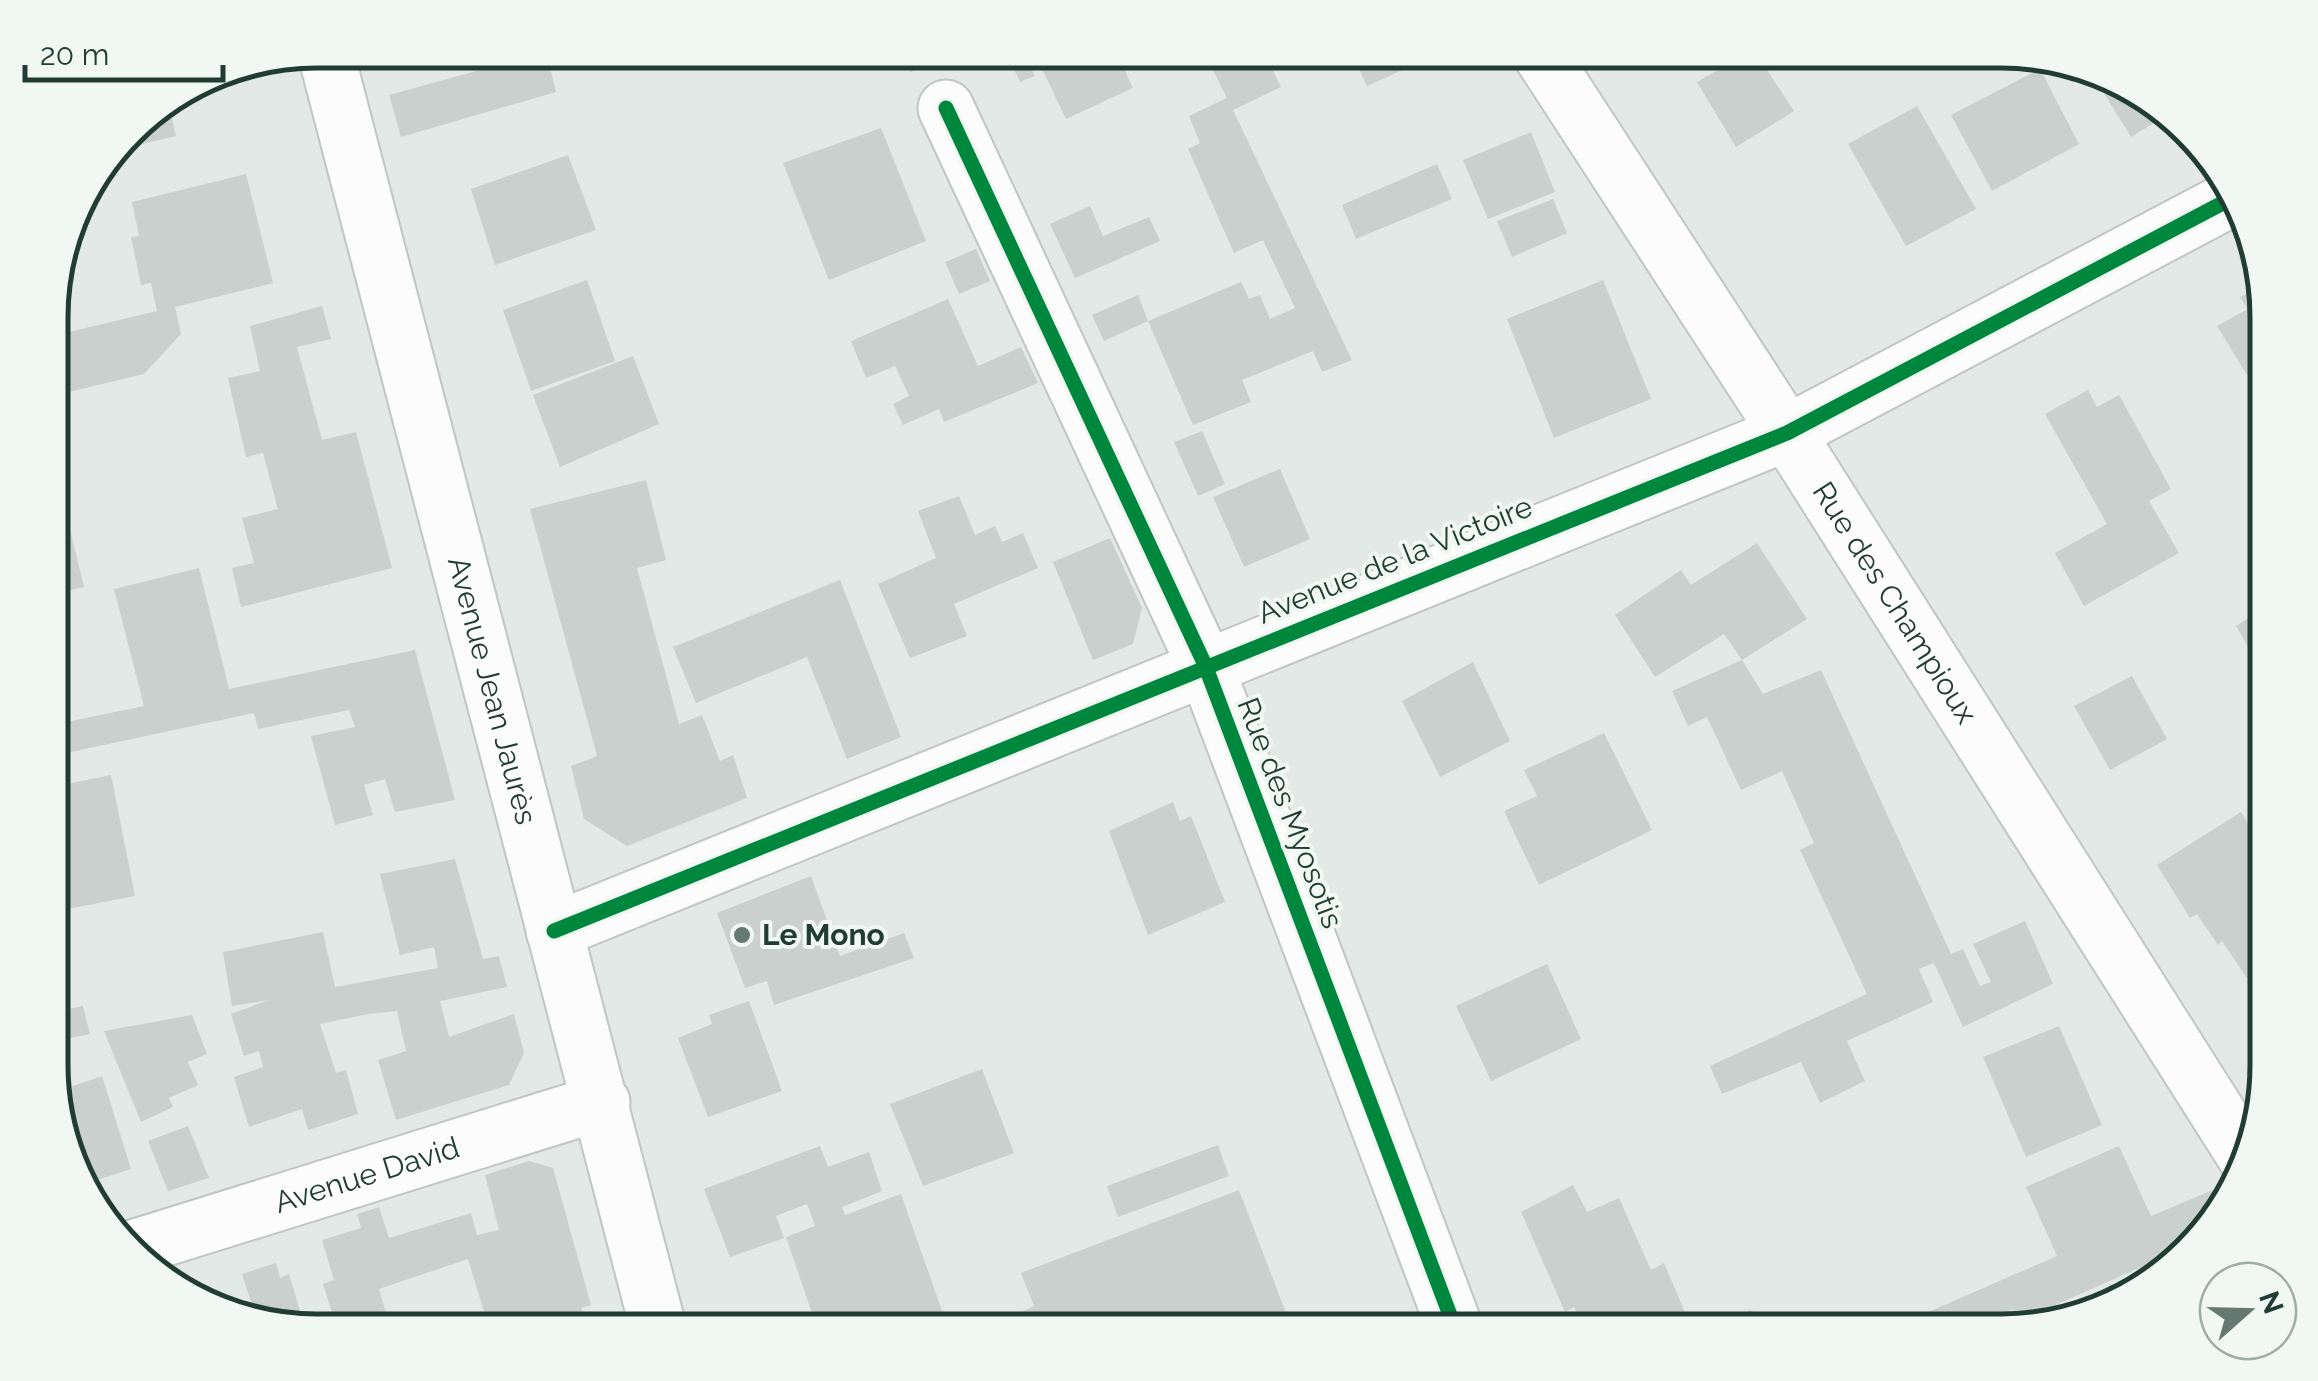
<svg xmlns="http://www.w3.org/2000/svg" width="2318" height="1381" font-family="Raleway,sans-serif">
	<style>
		.building { fill: #cad0cd }
		.lines { fill: none; stroke-linecap: round; stroke-linejoin: round }
		.minor-casing { stroke: #c0c6c3; stroke-width: 59 }
		.secondary-casing { stroke: #bfc6c3; stroke-width: 59 }
		.minor { stroke: #fbfcfb; stroke-width: 55 }
		.secondary { stroke: #fbfcfb; stroke-width: 55 }
		.cycleway-casing { stroke: #f1f8f4; stroke-width: 21 }
		.cycleway { stroke: #00873e; stroke-width: 15 }
		.poi-dot { fill: #657972; stroke: #f1f8f4; stroke-width: 4 }
		.labels { text-anchor: middle; stroke-width: 8; stroke-linejoin: round; paint-order: stroke }
		.street-label { font-size: 30px; fill: #213c34; stroke: #f1f8f4 }
		.poi-label { font-size: 30px; font-weight: bold; fill: #213c34; stroke: #f1f8f4; text-anchor: start }
		.rim { fill: none; stroke: #213c34; stroke-width: 5 }
	</style>
	<rect width="100%" height="100%" fill="#e3e9e6"/>
	<g class="building">
		<path d="M626,50H659V51L629,60Z"/>
		<path d="M901,50H940L943,58L910,72Z"/>
		<path d="M1005,50H1021L1035,76L1020,82Z"/>
		<path d="M1033,50H1115L1133,88L1066,119Z"/>
		<path d="M1203,50H1263L1281,87L1233,110L1352,360L1322,372L1313,351L1242,380L1251,402L1193,425L1148,321L1241,282L1249,299L1260,295L1270,319L1295,308L1263,240L1234,253L1188,149L1200,143L1189,116L1227,98Z"/>
		<path d="M1350,50H1438L1440,53L1367,86Z"/>
		<path d="M1754,50L1794,111L1736,147L1697,82Z"/>
		<path d="M546,52L556,92L401,137L389,95Z"/>
		<path d="M2040,69L2079,144L1992,191L1951,115Z"/>
		<path d="M2092,74L2135,86L2165,116L2131,137Z"/>
		<path d="M167,100L176,136L114,151L140,117Z"/>
		<path d="M1917,106L1976,209L1906,246L1848,144Z"/>
		<path d="M881,128L926,241L829,280L783,163Z"/>
		<path d="M1531,132L1555,192L1488,219L1463,160Z"/>
		<path d="M568,155L596,230L495,265L471,189Z"/>
		<path d="M1437,164L1452,199L1356,239L1342,205Z"/>
		<path d="M246,174L273,283L175,307L181,334L144,374L52,396V336L157,311L151,283L141,285L131,237L139,236L132,202Z"/>
		<path d="M1553,199L1567,233L1512,257L1497,221Z"/>
		<path d="M1090,206L1103,236L1149,217L1160,241L1075,278L1050,224Z"/>
		<path d="M976,249L990,281L959,294L945,262Z"/>
		<path d="M587,280L615,361L531,391L503,310Z"/>
		<path d="M1603,280L1651,399L1554,438L1507,319Z"/>
		<path d="M2263,285L2267,299V392L2260,396L2217,326L2248,309L2240,297Z"/>
		<path d="M1138,295L1148,321L1104,341L1092,315Z"/>
		<path d="M948,299L978,366L1021,347L1038,383L944,422L939,409L903,425L893,404L909,396L895,366L866,378L851,341Z"/>
		<path d="M322,306L331,339L297,347L322,440L356,432L392,568L241,607L232,568L254,563L242,518L278,509L263,453L246,457L228,378L260,371L250,326Z"/>
		<path d="M633,356L659,424L560,467L533,395Z"/>
		<path d="M2088,390L2097,407L2119,395L2171,489L2149,501L2179,553L2084,606L2055,553L2107,524L2045,414Z"/>
		<path d="M1202,431L1225,484L1198,496L1174,442Z"/>
		<path d="M1280,469L1310,539L1244,567L1213,497Z"/>
		<path d="M646,480L666,560L637,568L679,724L702,715L720,761L733,755L747,798L627,846L584,819L571,766L597,756L530,509Z"/>
		<path d="M59,486L84,587L52,594V487Z"/>
		<path d="M959,496L975,535L995,526L1002,542L1023,533L1038,568L954,604L967,636L910,658L878,584L936,558L918,511Z"/>
		<path d="M1110,538L1142,608L1133,644L1093,660L1053,562Z"/>
		<path d="M1757,543L1807,619L1742,660L1724,634L1655,677L1615,615L1681,570L1691,585Z"/>
		<path d="M199,568L229,689L415,650L455,800L395,812L385,779L364,785L373,815L335,825L311,736L355,727L349,710L258,729L254,713L52,756V725L144,706L114,589Z"/>
		<path d="M840,580L901,737L847,759L807,657L696,703L673,647Z"/>
		<path d="M2267,607V680L2236,626Z"/>
		<path d="M1742,660L1763,694L1821,670L1951,954L1963,949L1980,986L1991,982L1973,944L2025,921L2053,984L1963,1027L1934,963L1919,969L1933,1002L1847,1041L1865,1081L1820,1103L1801,1062L1722,1094L1710,1066L1867,994L1800,850L1814,843L1782,771L1741,790L1707,717L1688,726L1672,691Z"/>
		<path d="M1473,662L1510,741L1440,777L1402,701Z"/>
		<path d="M2132,676L2167,739L2110,770L2074,706Z"/>
		<path d="M1604,733L1652,830L1539,885L1504,811L1537,796L1524,770Z"/>
		<path d="M111,775L135,896L52,912V787Z"/>
		<path d="M1173,802L1180,821L1191,816L1225,902L1148,935L1109,831Z"/>
		<path d="M2241,812L2267,854V978L2253,987L2222,941L2218,945L2197,914L2190,918L2157,865Z"/>
		<path d="M455,859L483,959L499,956L507,987L440,1001L449,1037L514,1014L524,1053L509,1085L396,1120L378,1060L406,1051L397,1011L368,1014L320,1024L336,1073L346,1070L358,1114L308,1130L302,1109L249,1127L234,1077L263,1067L259,1051L244,1056L231,1014L269,1000L232,1006L223,952L323,932L335,987L438,968L434,947L400,955L380,874Z"/>
		<path d="M811,876L840,956L904,933L914,958L774,1005L767,981L745,988L717,913Z"/>
		<path d="M1547,964L1581,1039L1491,1081L1456,1006Z"/>
		<path d="M749,1001L782,1091L708,1117L678,1038L712,1024L709,1015Z"/>
		<path d="M83,1006L90,1034L61,1040L54,1012Z"/>
		<path d="M192,1015L207,1054L188,1062L198,1085L169,1098L173,1107L141,1122L104,1031Z"/>
		<path d="M2059,1026L2102,1125L2026,1157L1983,1057Z"/>
		<path d="M982,1069L1014,1153L923,1186L890,1104Z"/>
		<path d="M102,1076L131,1169L84,1184L52,1093Z"/>
		<path d="M188,1126L209,1178L168,1191L148,1141Z"/>
		<path d="M1218,1145L1229,1176L1118,1217L1107,1186Z"/>
		<path d="M820,1146L828,1167L869,1152L882,1191L842,1207L845,1215L901,1194L949,1331H818L786,1237L815,1226L807,1204L776,1216L784,1238L730,1257L704,1189Z"/>
		<path d="M2119,1146L2151,1216L2220,1187L2228,1202L2180,1250L2019,1321L2013,1309L1959,1330H1899L1896,1326L2057,1256L2026,1187Z"/>
		<path d="M529,1161L553,1168L591,1305L581,1308L587,1331H490L468,1259L379,1289L391,1331H373L371,1325L338,1331L323,1284L334,1280L322,1240L361,1228L357,1214L379,1207L389,1238L471,1213L477,1235L499,1230L485,1175Z"/>
		<path d="M1573,1185L1587,1212L1619,1198L1651,1270L1664,1263L1693,1331H1585L1574,1307L1565,1312L1521,1212Z"/>
		<path d="M1239,1190L1293,1331H1016L1010,1318L1034,1306L1021,1273Z"/>
		<path d="M276,1263L280,1278L289,1274L305,1328L255,1314L242,1274Z"/>
		<path d="M1750,1310L1758,1314L1760,1331H1706Z"/>
	</g>
	<g class="lines">
		<defs>
			<g id="minor">
				<path id="s1" d="M1538,50L1787,433L2245,1156"/>
				<path d="M946,108L1205,665L1456,1331"/>
				<path d="M554,931L1787,433L2236,196"/>
				<path id="s2" d="M133,1248L602,1102"/>
			</g>
			<g id="secondary">
				<path id="s3" d="M325,50L659,1331"/>
			</g>
		</defs>
		<use href="#minor" class="minor-casing"/>
		<use href="#secondary" class="secondary-casing"/>
		<use href="#minor" class="minor"/>
		<use href="#secondary" class="secondary"/>
		<defs>
			<g id="cycleway">
				<path d="M946,108L1205,665L1456,1331"/>
				<path d="M554,931L1787,433L2236,196"/>
			</g>
		</defs>
		<use href="#cycleway" class="cycleway-casing"/>
		<use href="#cycleway" class="cycleway"/>
	</g>
	<circle class="poi-dot" cx="742" cy="935" r="10"/>
	<g class="labels">
		<g class="street-label">
			<text transform="translate(1395 560) rotate(-22)" y="10">Avenue de la Victoire</text>
			<text dy="10" stroke="none"><textPath href="#s1" startOffset="658">Rue des Champioux</textPath></text>
			<text dy="10" stroke="none"><textPath href="#s3" startOffset="662">Avenue Jean Jaurès</textPath></text>
			<text transform="translate(1290 813) rotate(69)" y="10">Rue des Myosotis</text>
			<text dy="10" stroke="none"><textPath href="#s2" startOffset="245">Avenue David</textPath></text>
		</g>
		<g class="poi-label">
			<text x="762" y="945">Le Mono</text>
		</g>
	</g>
	<path d="M0 0H2318V1381H0ZM317 68H2001A249 249 0 0 1 2250 317V1065A249 249 0 0 1 2001 1314H317A249 249 0 0 1 68 1065V317A249 249 0 0 1 317 68Z" fill="#f1f8f4" fill-rule="evenodd"/>
	<path class="rim" d="M317 68H2001A249 249 0 0 1 2250 317V1065A249 249 0 0 1 2001 1314H317A249 249 0 0 1 68 1065V317A249 249 0 0 1 317 68Z"/>
	<g transform="translate(2248 1311) rotate(70)"><circle r="48" fill="#f1f8f4" stroke="#9eada7" stroke-width="2.5"/>
	<path d="M0-8L18 38L0 25L-18 38Z" fill="#657972"/>
	<text y="-15" font-size="28" font-weight="bold" text-anchor="middle" fill="#213c34">N</text>
	</g>
	<path d="M25 65v15h198v-15" fill="none" stroke="#213c34" stroke-width="5"/>
	<text x="40" y="65" font-size="30" fill="#213c34" stroke="#f1f8f4" stroke-width="8" paint-order="stroke">20 m</text>
</svg>
